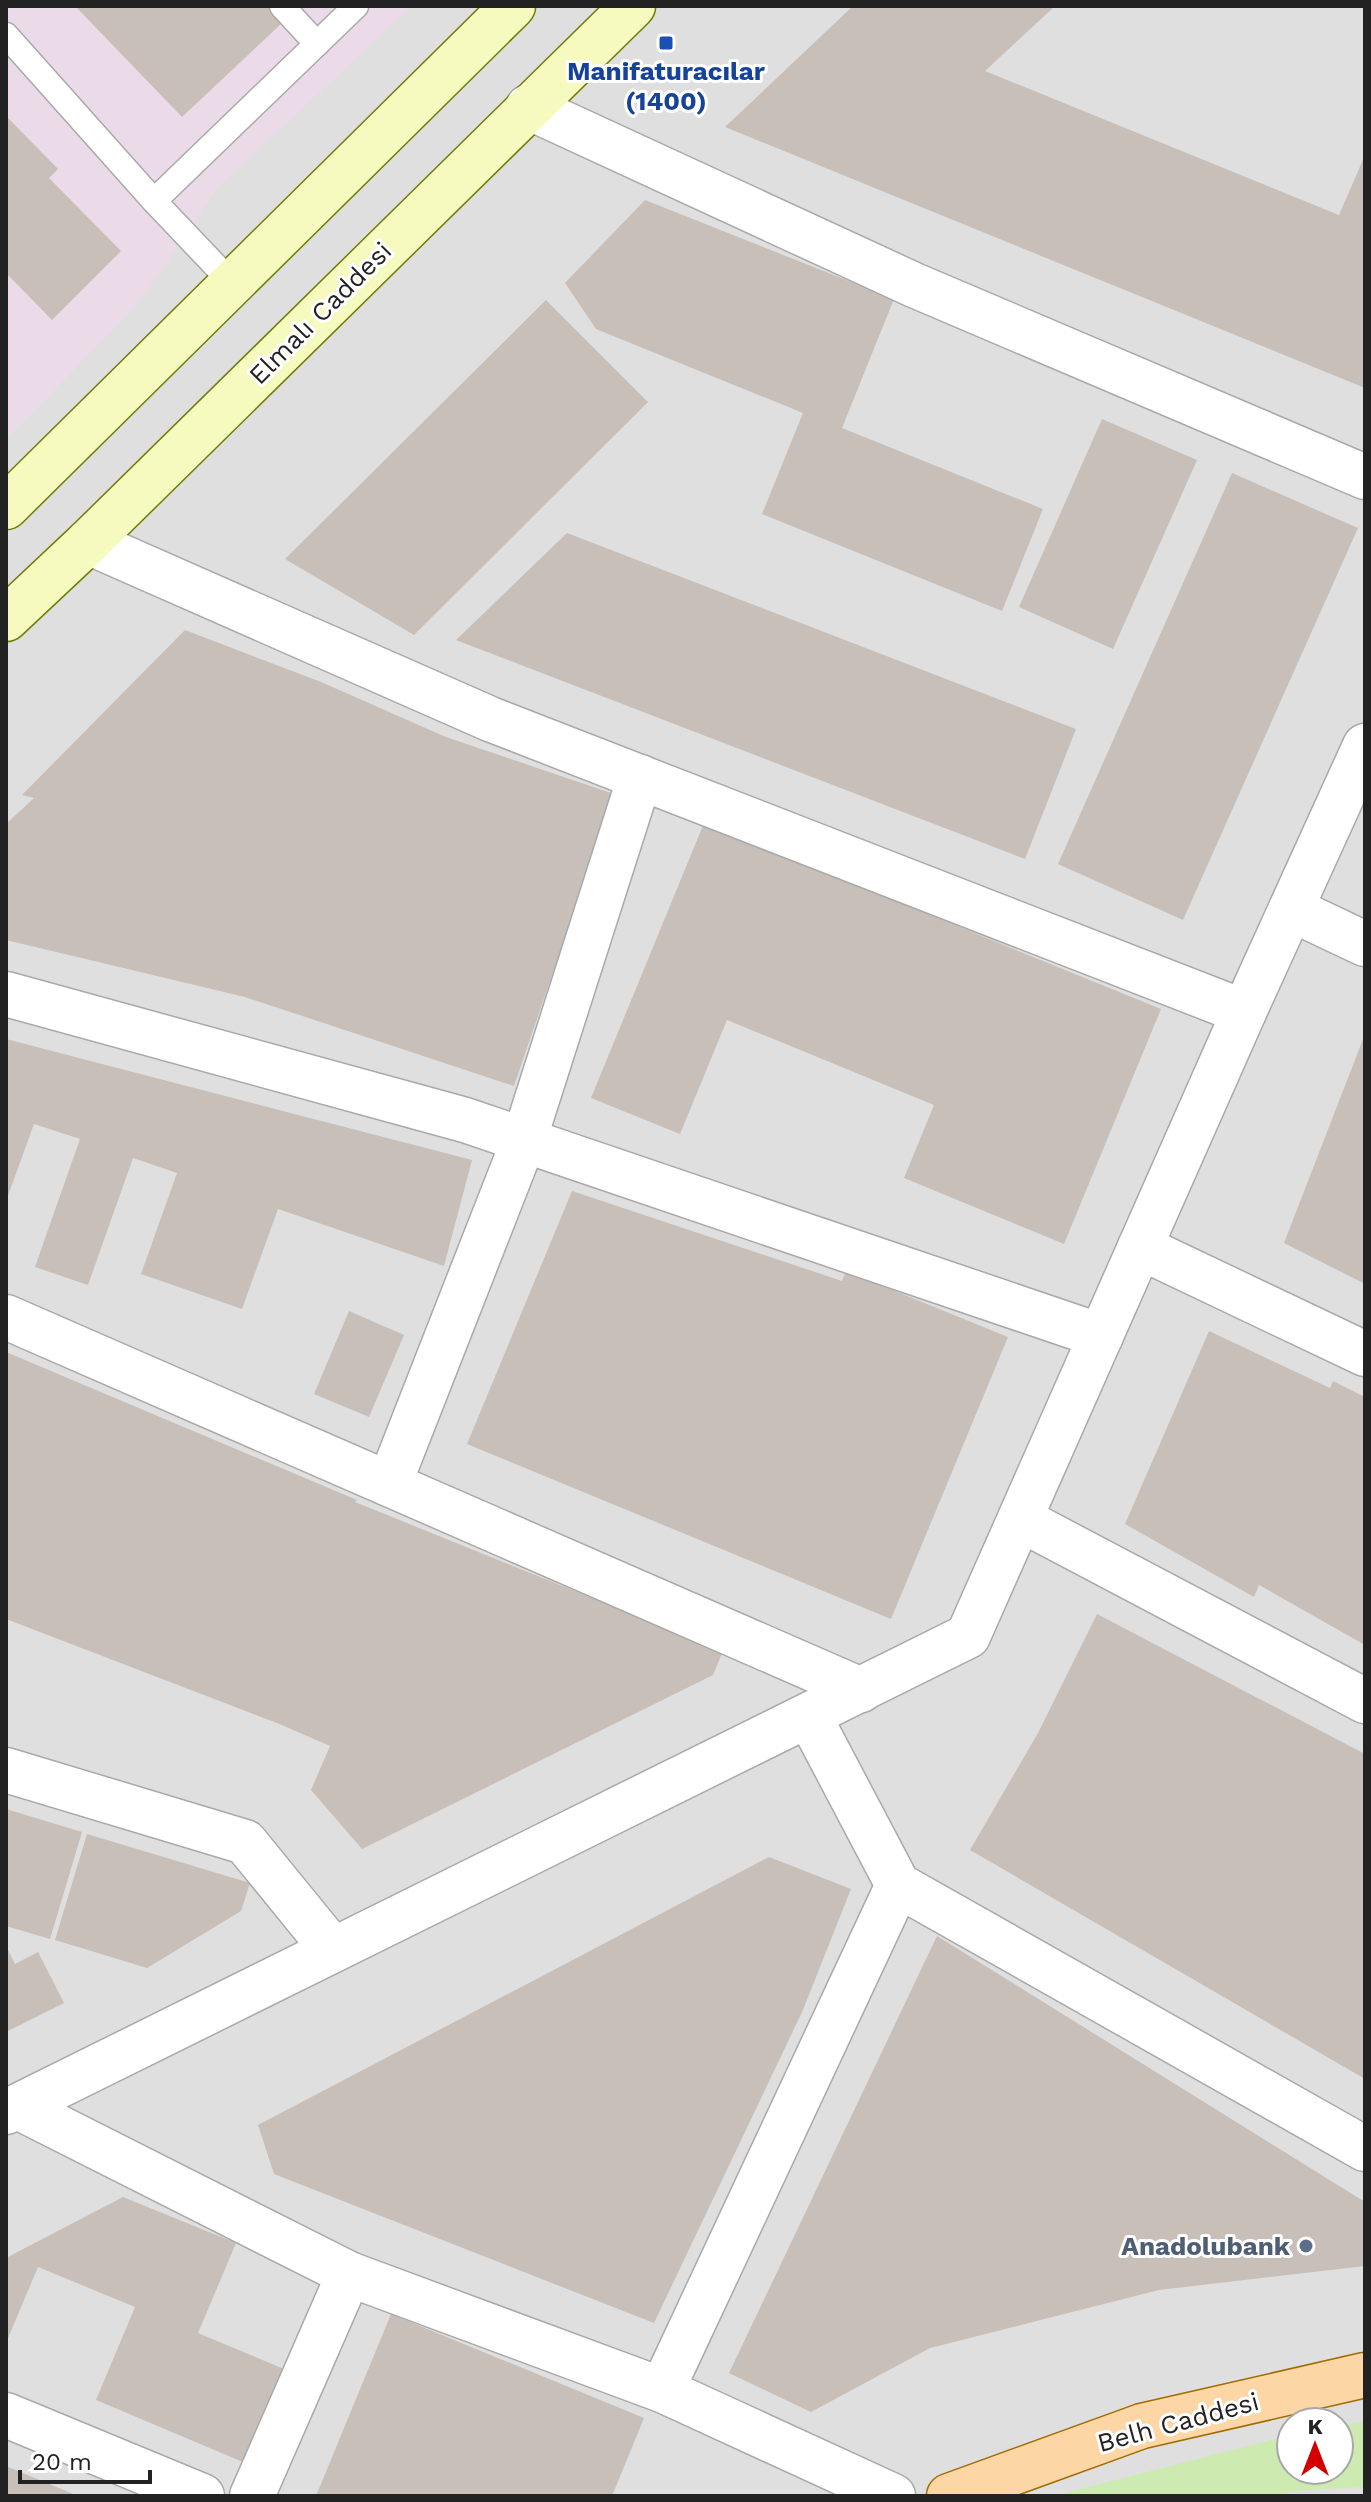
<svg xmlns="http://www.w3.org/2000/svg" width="1371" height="2502" font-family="'Work Sans',sans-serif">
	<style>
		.residential { fill: #e0dfdf; fill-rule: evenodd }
		.industrial { fill: #ebdbe8 }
		.grass { fill: #cdebb0 }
		.building { fill: #c7bfb8 }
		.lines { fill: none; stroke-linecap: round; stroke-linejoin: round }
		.lane-casing { stroke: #a9a9a9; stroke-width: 27 }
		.street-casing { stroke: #a9a9a9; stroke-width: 47 }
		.secondary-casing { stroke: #707d05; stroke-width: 47 }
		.primary-casing { stroke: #a06b00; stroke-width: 47 }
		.lane { stroke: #fff; stroke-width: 24 }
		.street { stroke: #fff; stroke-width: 44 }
		.secondary { stroke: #f7fabf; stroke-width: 44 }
		.primary { stroke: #fcd6a4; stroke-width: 44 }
		.transit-dot { fill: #1a4fb4; stroke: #fff; stroke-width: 3 }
		.service-dot { fill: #5c6f8a; stroke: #fff; stroke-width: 3 }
		.labels { text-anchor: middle; stroke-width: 6; stroke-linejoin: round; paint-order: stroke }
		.transit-label { font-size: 26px; font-weight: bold; fill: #164399; stroke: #fff }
		.street-label { font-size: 26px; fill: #222; stroke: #fff }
		.service-label { font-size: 26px; font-weight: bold; fill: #4e5e75; stroke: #fff; text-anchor: end }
	</style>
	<rect width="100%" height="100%" fill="#f2efe9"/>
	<path class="residential" d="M6,6H1365V2496H6ZM1291,2422H1339V2470H1291Z"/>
	<path class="industrial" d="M6,6H412L216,189L141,300L6,440Z"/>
	<path class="grass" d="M1365,2422V2487L1305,2490L1269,2496H1053L1291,2435V2470H1339V2426Z"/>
	<g class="building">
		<path d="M75,6H268L283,22L182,117Z"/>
		<path d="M853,6H1055L985,71L1339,215L1365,155V388L725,127Z"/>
		<path d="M6,116L58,169L49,178L121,251L52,320L6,273Z"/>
		<path d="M645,200L894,299L842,428L1043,509L1002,611L762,514L803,413L596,329L565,283Z"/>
		<path d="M546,300L648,402L414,635L285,559Z"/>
		<path d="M1102,419L1197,460L1113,649L1019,607Z"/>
		<path d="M1232,473L1358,528L1183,920L1058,864Z"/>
		<path d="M567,533L1076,729L1025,859L456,640Z"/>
		<path d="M185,630L321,682L446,737L614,794L514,1086L245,997L6,940V824L34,798L22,795Z"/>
		<path d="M704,823L1161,1009L1064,1244L904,1178L934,1105L727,1020L680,1134L591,1098Z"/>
		<path d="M1365,1034V1284L1284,1243Z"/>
		<path d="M6,1039L472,1160L444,1266L278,1209L242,1309L141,1274L177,1173L133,1158L88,1285L35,1267L80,1139L34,1124L6,1201Z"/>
		<path d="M572,1191L842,1281L846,1271L1008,1337L891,1619L467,1444Z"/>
		<path d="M349,1311L404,1335L369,1417L314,1394Z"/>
		<path d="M1209,1331L1330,1388L1333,1381L1365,1397V1645L1259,1585L1254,1597L1125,1524Z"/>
		<path d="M6,1352L357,1500L355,1502L723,1651L713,1675L362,1849L311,1790L330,1746L277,1723L6,1619Z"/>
		<path d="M1097,1614L1365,1754V2079L970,1850L1038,1733Z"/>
		<path d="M6,1809L82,1832L50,1939L6,1926Z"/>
		<path d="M87,1834L250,1883L241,1911L147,1968L55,1940Z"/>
		<path d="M769,1857L851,1889L803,2010L654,2323L274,2174L258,2125Z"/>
		<path d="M937,1936L1365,2202V2266L1159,2290L930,2348L811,2412L729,2373Z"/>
		<path d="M6,1946L15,1964L38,1952L64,2003L6,2032Z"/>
		<path d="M123,2197L236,2243L198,2333L289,2371L250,2465L96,2400L135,2307L38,2267L6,2343V2258Z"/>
		<path d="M391,2314L644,2418L612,2496H316Z"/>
		<path d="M6,2466L78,2496H6Z"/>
	</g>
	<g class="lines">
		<defs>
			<g id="lane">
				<path d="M282,6L317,44"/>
				<path d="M6,35L154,201L231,282"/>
				<path d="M154,201L356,6"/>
			</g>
			<g id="street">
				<path d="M528,107L914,285L1365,477"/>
				<path d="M88,542L490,719L1244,1012L1365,746"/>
				<path d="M1291,909L1365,944"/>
				<path d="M6,994L465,1120L1101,1336"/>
				<path d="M1140,1247L1365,1354"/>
				<path d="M6,1317L861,1690"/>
				<path d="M390,1482L524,1140L640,777"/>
				<path d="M1020,1519L1365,1701"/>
				<path d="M809,1716L898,1885L1365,2149"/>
				<path d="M6,1770L245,1842L333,1950"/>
				<path d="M18,2107L349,2274L662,2390L893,2496"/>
				<path d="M6,2112L968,1636L1244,1012"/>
				<path d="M662,2390L898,1885"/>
				<path d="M6,2415L202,2496"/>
				<path d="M252,2496L349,2274"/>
			</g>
			<g id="secondary">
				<path d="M6,507L513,6"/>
				<path d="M6,619L88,542L633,6"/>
			</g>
			<path id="primary" d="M949,2496L1142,2426L1365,2375"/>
		</defs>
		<use href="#lane" class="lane-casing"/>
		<use href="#street" class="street-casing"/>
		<use href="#secondary" class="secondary-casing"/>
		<use href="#primary" class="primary-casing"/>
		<use href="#lane" class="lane"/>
		<use href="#street" class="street"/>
		<use href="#secondary" class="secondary"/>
		<use href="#primary" class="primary"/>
	</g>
	<rect class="transit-dot" x="658" y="35" width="16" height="16" rx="4"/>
	<circle class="service-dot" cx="1306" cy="2246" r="8"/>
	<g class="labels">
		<g class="transit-label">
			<text x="666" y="80">Manifaturacılar<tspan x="666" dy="30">(1400)</tspan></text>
		</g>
		<g class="street-label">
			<text transform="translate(320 313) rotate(-45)" y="9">Elmalı Caddesi</text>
			<text transform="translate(1178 2422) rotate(-15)" y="9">Belh Caddesi</text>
		</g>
		<g class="service-label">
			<text x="1290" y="2255">Anadolubank</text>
		</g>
	</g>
	<rect width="1371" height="2502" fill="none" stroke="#222222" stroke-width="16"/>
	<g transform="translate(1315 2446)"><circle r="38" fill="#ffffff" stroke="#a7a7a7" stroke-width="2"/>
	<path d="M0-6L14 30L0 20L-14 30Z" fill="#d40000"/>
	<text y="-12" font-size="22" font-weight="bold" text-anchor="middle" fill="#222222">K</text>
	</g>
	<path d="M20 2470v12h130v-12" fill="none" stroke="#222222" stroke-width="4"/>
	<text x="32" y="2470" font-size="24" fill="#222222" stroke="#ffffff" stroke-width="6" paint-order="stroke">20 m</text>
</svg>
